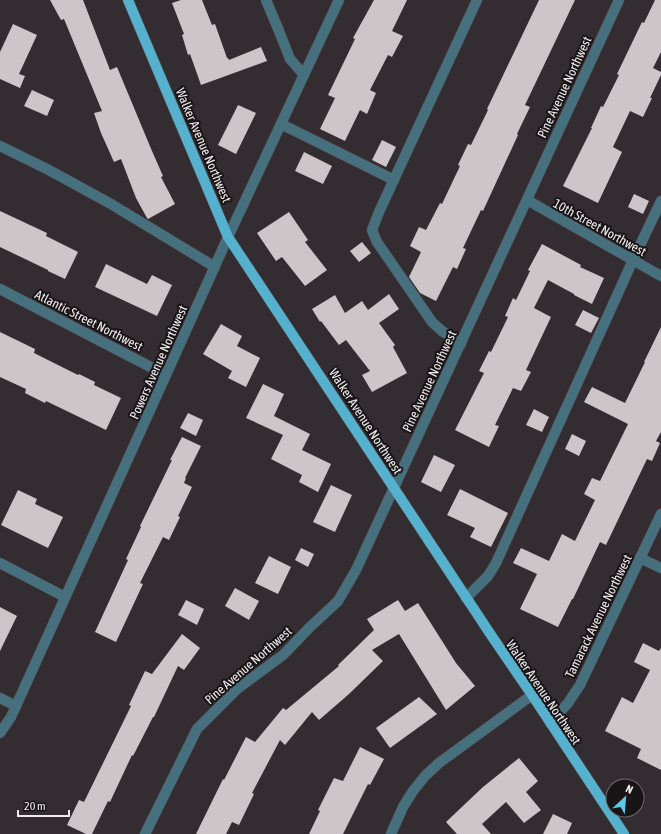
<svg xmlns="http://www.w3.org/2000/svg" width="661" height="834" font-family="'Asap Condensed',sans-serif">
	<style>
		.building { fill: #cec5c9 }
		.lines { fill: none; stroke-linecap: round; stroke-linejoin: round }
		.minor-casing { stroke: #514b4e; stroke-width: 11 }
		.major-casing { stroke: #514b4e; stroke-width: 11 }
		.minor { stroke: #47707e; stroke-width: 10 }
		.major { stroke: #55b1ce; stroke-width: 10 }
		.labels { text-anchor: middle; stroke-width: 4; stroke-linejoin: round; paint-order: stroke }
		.street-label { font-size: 13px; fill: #f0ebed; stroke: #191517 }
	</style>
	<rect width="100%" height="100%" fill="#332c30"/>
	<g class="building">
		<path d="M50,0H83L110,70L117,67L152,151L163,176L161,177L175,204L148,219L147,218L136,198L121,159L114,162L101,133L94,113L102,111L64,19L61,20Z"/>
		<path d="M181,0H202L212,25L215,24L227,58H228L229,60L261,47L267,61L201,85L190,54L188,55L182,35L184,34L172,3Z"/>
		<path d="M374,0H407L392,31L403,36L392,57L388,55L370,90L376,93L367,114L360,110L345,141L320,129L335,98L328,95L355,39L353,38Z"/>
		<path d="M539,0H575L525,105L530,107L517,134L518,135L483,211L481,210L463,248L466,249L457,269L453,267L436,301L420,293L409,277L421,252L410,246L419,227L426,230L440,203L442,204L460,166L458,165L468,144L471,145L488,110L487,109Z"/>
		<path d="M655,0H661V52L653,68L661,72V75L650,98H652L643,117L630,111L613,147L622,152L598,203L563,186L592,128H591L601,106L603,107L619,75L617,74L642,22L644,23Z"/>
		<path d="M13,24L37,35L19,74L25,76L20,88L0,79V52Z"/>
		<path d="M32,90L54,100L47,116L24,106Z"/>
		<path d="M238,105L256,113L236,154L218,145Z"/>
		<path d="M382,140L396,147L386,167L372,160Z"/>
		<path d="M304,152L332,166L323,184L295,171Z"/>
		<path d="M634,194L649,201L643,214L628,207Z"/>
		<path d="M0,211L47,233L46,236L78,252L65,279L48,271V270L0,247Z"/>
		<path d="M289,212L308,240L305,242L327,270L305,286L282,257L276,261L257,233Z"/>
		<path d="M362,242L371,253L359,262L350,251Z"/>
		<path d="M542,244L581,265L580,267L604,278L592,304L574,295V294L548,280L534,308L551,317L526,370L531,372L521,391L513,388L495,425L499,426L489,447L455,430L484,373L479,371L489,351L491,352L508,317L505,316L513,298L516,300L530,271L528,270Z"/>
		<path d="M106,264L147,284L152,275L172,285L157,316L95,287Z"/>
		<path d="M389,294L399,309L379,323L395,345L393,347L407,373L372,392L362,375L370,371L346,340L339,345L321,321L320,322L312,309L335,295L345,313L362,301L368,310Z"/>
		<path d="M583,310L599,318L591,333L575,325Z"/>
		<path d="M221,324L242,336L237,346L260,358L246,387L228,378L232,371L203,354Z"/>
		<path d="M661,327V432L656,441L660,443L652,461L647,459L606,545L600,542L573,599H572L558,627L520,609L537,574L513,563L521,548L549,561L562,534L575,541L595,500L584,494L592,478L600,481L628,424L584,402L592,387L625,403L645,362H644Z"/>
		<path d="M0,332L35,349L34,353L78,375L79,374L95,382L94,385L121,398L106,430L46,401L45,403L25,393L26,389L0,377Z"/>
		<path d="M263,384L284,394L274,416L310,434L302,450L331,464L318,492L299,482L302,475L271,459L283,435L246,418Z"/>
		<path d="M534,409L549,417L542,432L526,425Z"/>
		<path d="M188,413L203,420L196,436L180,428Z"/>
		<path d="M572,434L586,441L579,456L565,449Z"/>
		<path d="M182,437L201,446L185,478H186L184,483L192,487L178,516L180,517L169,540L163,537L140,583L143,584L116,642L95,632L128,560L126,559L141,527L140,526L172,460H170Z"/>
		<path d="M434,455L455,465L441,492L421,482Z"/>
		<path d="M331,485L352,495L335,532L313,522Z"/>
		<path d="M460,489L508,513L491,547L470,537L475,528L447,515Z"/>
		<path d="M18,490L37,499L35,504L63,517L48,548L1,525Z"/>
		<path d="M301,548L314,554L308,567L295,560Z"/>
		<path d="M269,556L291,567L278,594L255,583Z"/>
		<path d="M235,588L259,601L249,620L225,606Z"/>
		<path d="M186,600L204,609L197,625L178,615Z"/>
		<path d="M398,600L405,611L418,603L456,663L475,686L446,710L399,634L372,650L383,661L349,694L319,720L312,712L285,745L280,740L252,793L254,794L239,825L232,822L226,834H196L223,779L224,780L246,737L255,742L283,708L286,710L339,666L338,665L374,630L367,619Z"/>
		<path d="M0,607L17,616L0,651Z"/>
		<path d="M182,634L200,648L184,670L178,666L154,717H153L133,756L132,755L110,802L108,801L92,834H86L67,825L79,800L84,802L131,706L129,705L145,671L152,674Z"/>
		<path d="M643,643L659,651L661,648V770L637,758L641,749L605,731L622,697L633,703L650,670L634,662Z"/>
		<path d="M419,697L437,714L390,748L376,728Z"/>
		<path d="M360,747L384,759L370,785L368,784L343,834H309L320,811L318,810L334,778L343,781Z"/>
		<path d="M519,758L538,781L526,792L541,810L524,823L506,802L482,824L491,834H457L446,822L483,787Z"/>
		<path d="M553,814L572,823L567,834H543Z"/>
	</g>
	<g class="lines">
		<defs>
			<g id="minor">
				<path d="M266,0L279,31L290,59L304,75"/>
				<path d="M281,124L394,180"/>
				<path d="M0,146L47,169L111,204L215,267"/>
				<path d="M527,200L661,276"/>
				<path d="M0,289L166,375"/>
				<path d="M461,344L442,331L432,322L377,242L372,230L379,212L477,0"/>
				<path d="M640,558L661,568"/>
				<path d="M0,563L65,597"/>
				<path d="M466,598L488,576L496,563L633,260L661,201"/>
				<path d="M0,698L16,706"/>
				<path d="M550,723L568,703L580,685L661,514"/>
				<path d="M0,733L11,717L166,375L228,237L339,0"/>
				<path d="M145,834L197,729L237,689L283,655L310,627L338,601L356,570L619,0"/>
				<path d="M391,834L403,807L413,791L425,776L439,763L532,695"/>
			</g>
			<path id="major" d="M128,0L228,237L491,635L532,695L624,834"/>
		</defs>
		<use href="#minor" class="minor-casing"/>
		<use href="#major" class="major-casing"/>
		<use href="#minor" class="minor"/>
		<use href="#major" class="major"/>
	</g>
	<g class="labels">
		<g class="street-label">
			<text transform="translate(564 87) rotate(-65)" y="5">Pine Avenue Northwest</text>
			<text transform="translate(204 145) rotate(67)" y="5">Walker Avenue Northwest</text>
			<text transform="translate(600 227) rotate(29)" y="5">10th Street Northwest</text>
			<text transform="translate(89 320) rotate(27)" y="5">Atlantic Street Northwest</text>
			<text transform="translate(158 362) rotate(-66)" y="5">Powers Avenue Northwest</text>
			<text transform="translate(429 381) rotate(-65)" y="5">Pine Avenue Northwest</text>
			<text transform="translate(366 421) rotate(57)" y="5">Walker Avenue Northwest</text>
			<text transform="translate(598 616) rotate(-64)" y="5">Tamarack Avenue Northwest</text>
			<text transform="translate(248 665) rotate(-41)" y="5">Pine Avenue Northwest</text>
			<text transform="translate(544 692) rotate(56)" y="5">Walker Avenue Northwest</text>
		</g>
	</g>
	<g transform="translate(625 798) rotate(26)"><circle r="19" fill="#191517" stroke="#6f6b6d"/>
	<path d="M0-3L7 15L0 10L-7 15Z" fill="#5dc7e8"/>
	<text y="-6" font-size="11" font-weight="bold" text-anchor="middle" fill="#f0ebed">N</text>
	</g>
	<path d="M18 810v6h51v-6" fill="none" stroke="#f0ebed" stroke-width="2"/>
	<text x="24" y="810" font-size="12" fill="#f0ebed" stroke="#191517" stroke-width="3" paint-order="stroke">20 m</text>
</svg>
